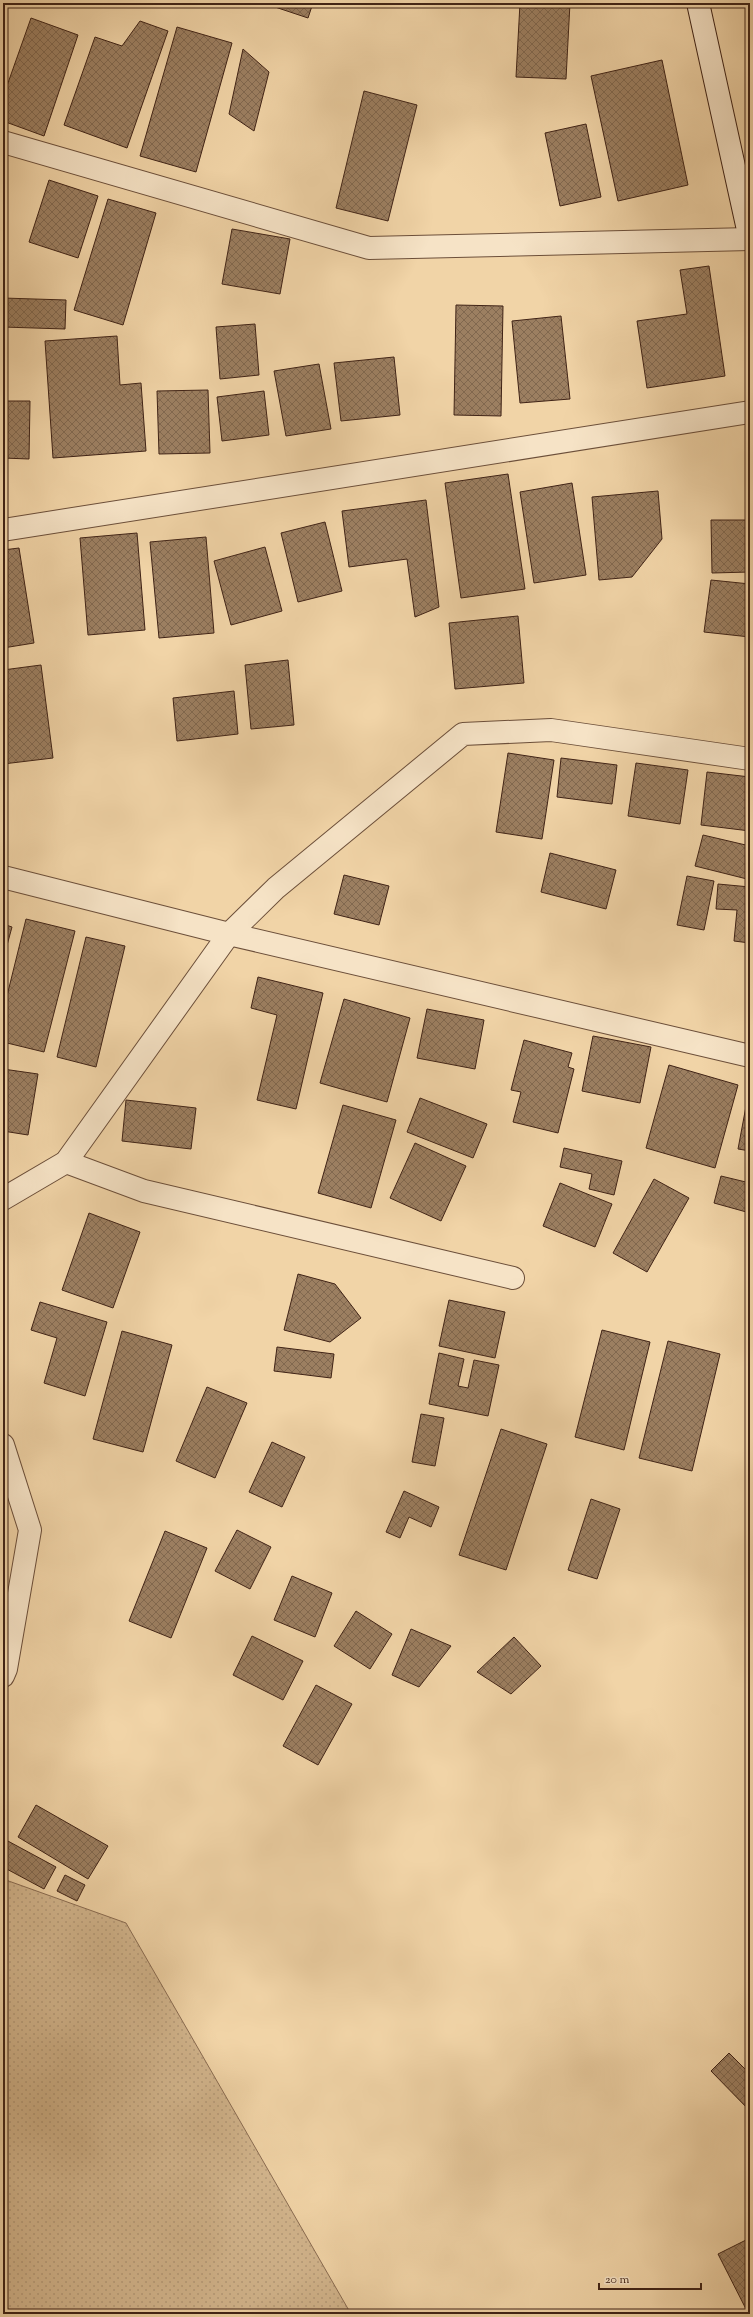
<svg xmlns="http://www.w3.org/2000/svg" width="753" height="2317" font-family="'Sorts Mill Goudy',serif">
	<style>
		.grass { fill: url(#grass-dots); stroke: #8a6c52 }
		.building { fill: url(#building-cross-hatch); stroke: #402316 }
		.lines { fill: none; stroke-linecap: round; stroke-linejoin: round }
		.street-casing { stroke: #6c4f3a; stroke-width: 24 }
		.secondary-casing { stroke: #402316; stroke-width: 24 }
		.street { stroke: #f6e3c6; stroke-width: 22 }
		.secondary { stroke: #f6e3c6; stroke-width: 22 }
	</style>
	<defs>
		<pattern id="grass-dots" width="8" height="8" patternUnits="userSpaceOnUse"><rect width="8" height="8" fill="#d3b68e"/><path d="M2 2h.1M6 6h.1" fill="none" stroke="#b69c7a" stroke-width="1.8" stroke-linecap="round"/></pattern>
		<pattern id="building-cross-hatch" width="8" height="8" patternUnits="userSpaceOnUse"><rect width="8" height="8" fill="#9c7f61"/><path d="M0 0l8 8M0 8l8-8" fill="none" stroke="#81684f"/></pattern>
	</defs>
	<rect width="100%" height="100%" fill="#f1d4a7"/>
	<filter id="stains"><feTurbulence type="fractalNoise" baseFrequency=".005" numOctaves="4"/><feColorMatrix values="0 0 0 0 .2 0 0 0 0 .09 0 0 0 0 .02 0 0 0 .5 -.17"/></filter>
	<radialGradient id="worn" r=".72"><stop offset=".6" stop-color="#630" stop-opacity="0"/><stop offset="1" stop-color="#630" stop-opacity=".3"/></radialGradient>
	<path class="grass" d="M3,1879L126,1923L351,2314H3Z"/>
	<g class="building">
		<path d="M263,3H313L308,18Z"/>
		<path d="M520,3H570L566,79L516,77Z"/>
		<path d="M31,18L78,35L44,136L3,121V97Z"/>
		<path d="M140,21L168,31L127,148L64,125L95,37L122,46Z"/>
		<path d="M177,27L232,43L196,172L140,156Z"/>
		<path d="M3,32L7,34L3,46Z"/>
		<path d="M243,49L269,72L254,131L229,114Z"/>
		<path d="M662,60L688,185L618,201L591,76Z"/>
		<path d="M364,91L417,105L388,221L336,208Z"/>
		<path d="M586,124L601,197L560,206L545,133Z"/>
		<path d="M49,180L98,196L78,258L29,242Z"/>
		<path d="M108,199L156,213L123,325L74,310Z"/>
		<path d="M232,229L290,239L280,294L222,284Z"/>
		<path d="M709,266L725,376L647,388L637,321L687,314L680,270Z"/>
		<path d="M3,298L66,300L65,329L3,327Z"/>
		<path d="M456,305L503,306L501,416L454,415Z"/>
		<path d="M561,316L570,399L520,403L512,321Z"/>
		<path d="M255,324L259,375L220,379L216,327Z"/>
		<path d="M117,336L120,385L141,383L146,451L53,458L45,341Z"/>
		<path d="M394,357L400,415L341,421L334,363Z"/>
		<path d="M319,364L331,429L286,436L274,371Z"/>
		<path d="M208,390L210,453L159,454L157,391Z"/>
		<path d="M264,391L269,435L222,441L217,397Z"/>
		<path d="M3,401H30L29,459L3,458Z"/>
		<path d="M508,474L525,589L461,598L445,483Z"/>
		<path d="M572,483L586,575L534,583L520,492Z"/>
		<path d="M658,491L662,539L632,577L599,580L592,497Z"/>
		<path d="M426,500L439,607L415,617L407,559L349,567L342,511Z"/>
		<path d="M711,520H750V572L712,573Z"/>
		<path d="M325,522L342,591L298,602L281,533Z"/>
		<path d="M137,533L145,630L88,635L80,538Z"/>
		<path d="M206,537L214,633L159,638L150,542Z"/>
		<path d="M265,547L282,611L231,625L214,561Z"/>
		<path d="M19,548L34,643L3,648V550Z"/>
		<path d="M711,580L750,584V637L704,632Z"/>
		<path d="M518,616L524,683L455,689L449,623Z"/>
		<path d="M288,660L294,725L251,729L245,665Z"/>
		<path d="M41,665L53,758L3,764V670Z"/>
		<path d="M234,691L238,734L177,741L173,698Z"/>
		<path d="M508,753L554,760L542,839L496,832Z"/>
		<path d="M561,758L617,765L612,804L557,797Z"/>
		<path d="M636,763L688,770L680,824L628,816Z"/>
		<path d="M707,772L750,777V831L701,825Z"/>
		<path d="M703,835L750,846V869L747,879L695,866Z"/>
		<path d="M550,853L616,870L606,909L541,892Z"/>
		<path d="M344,875L389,886L379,925L334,914Z"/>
		<path d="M687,876L714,881L704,930L677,925Z"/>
		<path d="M718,884L750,887V943L734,941L737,910L716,909Z"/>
		<path d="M26,919L75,931L44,1052L3,1042V1012Z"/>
		<path d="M3,924L12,927L3,960Z"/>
		<path d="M86,937L125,946L96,1067L57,1057Z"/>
		<path d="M258,977L323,993L296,1109L257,1100L277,1015L251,1008Z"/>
		<path d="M344,999L410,1018L387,1102L320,1083Z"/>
		<path d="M427,1009L484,1020L475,1069L417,1058Z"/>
		<path d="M593,1036L651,1047L640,1103L582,1091Z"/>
		<path d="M524,1040L572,1053L568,1067L574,1069L558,1133L513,1122L521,1092L511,1090Z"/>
		<path d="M669,1065L738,1085L715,1168L646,1148Z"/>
		<path d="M3,1069L38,1074L28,1135L3,1131Z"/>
		<path d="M750,1085V1151L738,1149Z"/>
		<path d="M420,1098L487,1124L473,1158L407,1132Z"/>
		<path d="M126,1100L196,1108L191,1149L122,1141Z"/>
		<path d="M343,1105L396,1120L371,1208L318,1193Z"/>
		<path d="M415,1143L466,1166L441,1221L390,1198Z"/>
		<path d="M564,1148L622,1161L614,1195L589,1189L592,1174L560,1167Z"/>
		<path d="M721,1176L750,1183V1213L714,1203Z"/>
		<path d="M654,1179L689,1198L647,1272L613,1253Z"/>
		<path d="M560,1183L612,1204L595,1247L543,1226Z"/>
		<path d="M89,1213L140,1232L113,1308L62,1290Z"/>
		<path d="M298,1274L335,1284L361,1318L330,1342L284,1330Z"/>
		<path d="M449,1300L505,1312L495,1358L439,1346Z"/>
		<path d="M40,1302L107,1322L85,1396L44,1383L57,1338L31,1330Z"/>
		<path d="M602,1330L650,1342L624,1450L575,1437Z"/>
		<path d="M122,1331L172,1345L143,1452L93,1439Z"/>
		<path d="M668,1341L720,1354L692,1471L639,1458Z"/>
		<path d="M277,1347L334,1354L331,1378L274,1371Z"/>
		<path d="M439,1353L464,1359L458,1386L468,1388L474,1360L499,1365L488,1416L429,1404Z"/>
		<path d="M207,1387L247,1403L215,1478L176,1461Z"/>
		<path d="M421,1414L444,1418L435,1466L412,1462Z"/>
		<path d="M501,1429L547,1444L506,1570L459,1555Z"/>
		<path d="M272,1442L305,1457L282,1507L249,1492Z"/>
		<path d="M404,1491L439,1507L431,1527L409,1517L400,1538L386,1532Z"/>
		<path d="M591,1499L620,1509L597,1579L568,1570Z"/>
		<path d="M237,1530L271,1547L250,1589L215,1571Z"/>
		<path d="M165,1531L207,1548L171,1638L129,1621Z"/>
		<path d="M292,1576L332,1593L315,1637L274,1620Z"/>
		<path d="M356,1611L392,1634L370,1669L334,1646Z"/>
		<path d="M411,1629L451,1646L419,1687L392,1675Z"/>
		<path d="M252,1636L303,1661L283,1700L233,1675Z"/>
		<path d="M514,1637L541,1666L511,1694L477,1672Z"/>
		<path d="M316,1685L352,1704L318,1765L283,1746Z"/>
		<path d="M36,1805L108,1846L88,1879L18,1837Z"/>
		<path d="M6,1840L56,1867L44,1889L3,1867V1846Z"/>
		<path d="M65,1875L85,1885L77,1901L57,1891Z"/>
		<path d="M729,2053L750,2074V2111L711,2071Z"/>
		<path d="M750,2238V2312L748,2313L718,2254Z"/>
	</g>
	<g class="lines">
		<defs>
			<g id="street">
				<path d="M3,142L369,248L750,239"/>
				<path d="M3,530L750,412"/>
				<path d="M3,877L229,934L750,1056"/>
				<path d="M66,1162L144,1191L513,1278"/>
				<path d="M3,1199L66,1162L229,934L276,888L463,734L551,730L750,759"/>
				<path d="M3,1445L30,1530L6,1669L3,1676"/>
			</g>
			<path id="secondary" d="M698,3L750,239"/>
		</defs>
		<use href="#street" class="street-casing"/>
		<use href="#secondary" class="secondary-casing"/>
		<use href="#street" class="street"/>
		<use href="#secondary" class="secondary"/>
	</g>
	<rect width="753" height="2317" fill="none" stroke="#f1d4a7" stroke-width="16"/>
	<rect x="4" y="4" width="745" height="2309" fill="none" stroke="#402316" stroke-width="2"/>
	<rect x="8" y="8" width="737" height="2301" fill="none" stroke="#402316"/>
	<path d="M599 2283v6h102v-6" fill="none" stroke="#402316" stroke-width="2"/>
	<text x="605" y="2283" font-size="12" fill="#402316" stroke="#f6e3c6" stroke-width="3" paint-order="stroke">20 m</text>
	<rect width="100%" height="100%" filter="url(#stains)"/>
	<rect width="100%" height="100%" fill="url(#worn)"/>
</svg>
